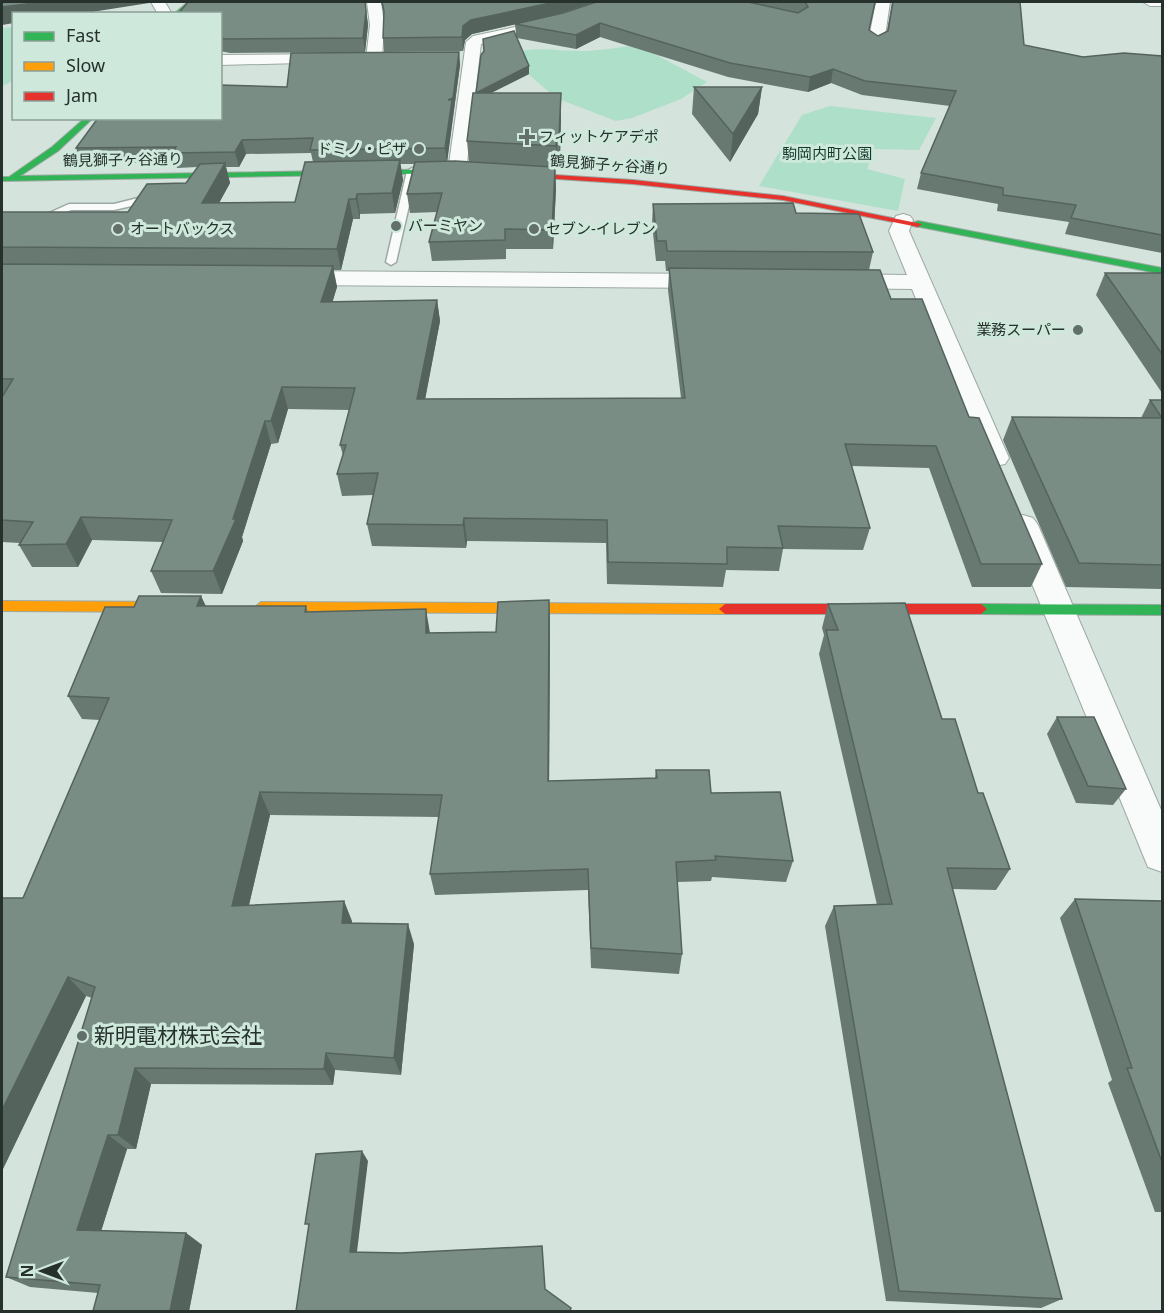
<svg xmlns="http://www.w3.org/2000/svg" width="1164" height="1313" font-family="'Noto Sans','Noto Sans JP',sans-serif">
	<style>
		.green { fill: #aedfc9 }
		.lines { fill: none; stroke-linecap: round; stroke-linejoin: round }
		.lane-casing { stroke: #9ca8a3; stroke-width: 3 }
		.street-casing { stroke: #9ca8a3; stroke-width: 2 }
		.fast-casing { stroke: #9ca8a3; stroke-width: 2 }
		.slow-casing { stroke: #9ca8a3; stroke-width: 2 }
		.jam-casing { stroke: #9ca8a3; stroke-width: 2 }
		.lane { fill: #f9fbfa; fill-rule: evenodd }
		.street { fill: #f9fbfa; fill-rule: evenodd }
		.fast { fill: #30b455; fill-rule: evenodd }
		.slow { fill: #ff9f0a; fill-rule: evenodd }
		.jam { fill: #e5322d; fill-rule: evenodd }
		.wall { fill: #687972; fill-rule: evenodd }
		.shaded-wall { fill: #55635d }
		.building { fill: #798d85; stroke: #55635d; stroke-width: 1.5 }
		.poi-dot { fill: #636f6a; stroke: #cee9dc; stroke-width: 2 }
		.labels { text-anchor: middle; stroke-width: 6; stroke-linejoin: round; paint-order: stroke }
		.far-poi-label { font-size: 15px; fill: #26302c; stroke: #cee9dc; text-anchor: start }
		.far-park-label { font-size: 15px; fill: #13382a; stroke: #cee9dc }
		.far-street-label { font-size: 15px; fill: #26302c; stroke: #cee9dc }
		.near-poi-label { font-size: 21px; fill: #26302c; stroke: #cee9dc; text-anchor: start }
	</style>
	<rect width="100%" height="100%" fill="#d4e3dc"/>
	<g class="green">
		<path d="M13,27V81L2,86V28Z"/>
		<path d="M638,45L707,82L681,99L632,118L616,121L556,98L507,56C532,44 559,52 586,51C603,50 621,47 638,45Z"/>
		<path d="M830,106L936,118L919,150L874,149L867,169L905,179L898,211L759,186L802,115Z"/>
	</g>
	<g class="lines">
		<defs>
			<g id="lane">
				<path d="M412,168L417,171L396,262L391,265L386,262L407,171Z"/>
				<path d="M146,196H157L162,199L114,210H71L33,228L2,229V223H27L69,204H114Z"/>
			</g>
			<g id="street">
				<path d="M151,2H165L172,14H158Z"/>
				<path d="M367,2H381L384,25L382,59L374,64L366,59L370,25Z"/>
				<path d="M876,2H890L884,43L876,48L868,43Z"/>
				<path d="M1143,2H1162V6H1150Z"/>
				<path d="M539,22L546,26L544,29L481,44L466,171L464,175H450L448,171L466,42L473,36Z"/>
				<path d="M334,54L340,56L342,59L340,62L220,65V55Z"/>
				<path d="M903,214L910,216L913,220L909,231L1009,458L1005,464L995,466L985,464L981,458L912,289L839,288L831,286L828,281L831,276L839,274L907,275L889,231L896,216Z"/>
				<path d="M290,271L712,274L720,276L723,281L720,286L712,288L290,285L282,283L279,278L282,273Z"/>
				<path d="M1023,515L1033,518L1038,525L1162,812V872L1148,867L1143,855L1008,525L1013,518Z"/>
			</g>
			<g id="fast">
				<path d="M188,2H194L181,14H174Z"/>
				<path d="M85,118H93L58,151L20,176L458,169L462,171L458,173L2,181V177H9L52,147Z"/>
				<path d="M918,221L1162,268V274L915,226V222Z"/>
				<path d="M981,604L1162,605V615L981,614L975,609Z"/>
			</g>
			<g id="slow">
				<path d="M2,601L180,602L186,607L180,612L2,611Z"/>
				<path d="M261,602L725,604L731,609L725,614L261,612L255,607Z"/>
			</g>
			<g id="jam">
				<path d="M509,172L633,180L783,196L922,224L918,227L783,200L633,184L512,176H509Z"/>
				<path d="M725,604H981L987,609L981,614H725L719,609Z"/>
			</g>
		</defs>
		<use href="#lane" class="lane-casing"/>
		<use href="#street" class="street-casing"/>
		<use href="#fast" class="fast-casing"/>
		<use href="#slow" class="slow-casing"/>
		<use href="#jam" class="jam-casing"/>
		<use href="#lane" class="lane"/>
		<use href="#street" class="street"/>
		<use href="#fast" class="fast"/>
		<use href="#slow" class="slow"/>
		<use href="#jam" class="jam"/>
	</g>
	<g class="wall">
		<path d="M211,2H365L368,25L365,52L230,53L220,51V14Z"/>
		<path d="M381,2H594L553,16L563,13L596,2H876L869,30L878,36L887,31L892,2H1020L1024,45L1083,57L1162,56V253L1065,234L1069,222L997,211L998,204L917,189L921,173L950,106L862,95L831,83L808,92L728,77L600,37L576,49L517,38L529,74L491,93L561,114L560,158H557V169H554H555L556,188L553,249H506V259L432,261L429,242L437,212L410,213L407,194L414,164H400L403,180L395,213L360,214V219H353L341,270H333L337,287L332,302L437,300L440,321L425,399L681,398L668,290L669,271H666L665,261H656L652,224L653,204L796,213L873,252L869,270L891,299L969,417L1042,564L1031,587H972L929,468L852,466L870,528L863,550L783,549L779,571L726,570L723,587L607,584L606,543L467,541L466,548L372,546L367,524L373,495L342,496L337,474L343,455L340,445L350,410L288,409L278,443L271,444L242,537L243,541L222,594L161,593L151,571L163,542L92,540L78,567H32L19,545L20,543L2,542V212H128L186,183L197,167L177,168L175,162L81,163L76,148L287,87L459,52L460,65L447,161L469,162L467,141L476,93L516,35L515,24L546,17L472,34L465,40L463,51L384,52L383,38L384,15ZM311,153L313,162L295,202L219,203L230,183L226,167H239L246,154Z"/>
		<path d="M694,87H762L758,114L730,162L692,114Z"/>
		<path d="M1105,273H1162V393L1096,295Z"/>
		<path d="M1150,400H1162V589L1066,587L1003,440L1012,417L1141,418Z"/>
		<path d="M201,596L206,606H306L308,612L430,633L496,632L549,600L550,623L549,781L655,778L656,770L711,793L793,861L786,882L712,877L711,881L677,882L682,954L679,974L591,968L588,890L435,895L430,874L439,817L270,815L249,905L344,901L352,923L414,944L401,1075L335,1070L333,1085L151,1084L136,1149H127L101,1231L186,1233L202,1245L189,1311H93L98,1293L30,1287L6,1277L92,998L86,996L2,1171V898H23L100,720L82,719L68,696L134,607Z"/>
		<path d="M828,604L942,719L978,793L1010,869L996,890L952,889L1062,1299L1041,1308L886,1301L825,926L834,906L877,905L819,654L824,635L822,628Z"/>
		<path d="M1057,717L1126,789L1113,805L1076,803L1047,734Z"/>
		<path d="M1075,899L1162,901V1212H1155L1108,1083L1112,1080L1060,918Z"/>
	</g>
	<g class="shaded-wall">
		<path d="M42,2H150L149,3L79,14H14V23L2,25V7Z"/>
		<path d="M365,2L368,25L365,52L363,38Z"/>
		<path d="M555,2H594L552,16L472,34L465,40L463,51L462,37L463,26L471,20Z"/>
		<path d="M600,23V37L576,49V35Z"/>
		<path d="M459,52L460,65L447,163L445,148L448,100Z"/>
		<path d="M529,66V74L477,100L476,93Z"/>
		<path d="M833,69L831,83L808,92L810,77Z"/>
		<path d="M762,87L758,114L730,162L733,134Z"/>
		<path d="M561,93V114L560,158L559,136Z"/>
		<path d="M557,136V169L556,146Z"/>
		<path d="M242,140L246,154L239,167L235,152Z"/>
		<path d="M400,160L403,180L395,213L392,193Z"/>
		<path d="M225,163L230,183L208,223L202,203Z"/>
		<path d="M555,169L556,188L553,249L552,230Z"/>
		<path d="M357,194L360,214V219L356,199Z"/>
		<path d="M349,199L353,219L341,270L337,249Z"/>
		<path d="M333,266L337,287L326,324L321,302Z"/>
		<path d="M437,300L440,321L421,421L417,399Z"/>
		<path d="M282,387L288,409L278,443L271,421Z"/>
		<path d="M265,421L271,444L242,537L243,541L222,594L213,571L233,519Z"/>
		<path d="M81,517L92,540L78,567L66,544Z"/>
		<path d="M464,518L467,541L466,548L463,525Z"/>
		<path d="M201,596L211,620L197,606Z"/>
		<path d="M549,600L550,623L549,804L548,781Z"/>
		<path d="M426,609L430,633H426Z"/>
		<path d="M260,792L270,815L244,926L232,906Z"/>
		<path d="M344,901L352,921L350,943L342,923Z"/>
		<path d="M408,924L414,944L401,1075L394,1058Z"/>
		<path d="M68,977L86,996L2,1171V1110Z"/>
		<path d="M326,1053L335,1070L333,1085L324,1069Z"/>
		<path d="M135,1068L151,1084L136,1149L118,1135Z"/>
		<path d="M108,1135L127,1149L98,1241L77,1230Z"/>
		<path d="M362,1151L368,1161L356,1260L350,1252Z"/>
		<path d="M186,1233L202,1245L189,1311H170Z"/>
	</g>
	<g class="building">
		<path d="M2,2H42L2,7Z"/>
		<path d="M188,2H365L366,11L363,38L226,39L220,38V14H178Z"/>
		<path d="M382,2H555L471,20L463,26L462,37L383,38L384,11Z"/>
		<path d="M596,2H748L798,13L808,7L805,2H875L869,30L878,36L888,31L893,2H1020L1024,45L1083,57L1124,53L1162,56V235L1071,218L1076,205L1003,195V188L921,173L956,91L865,81L833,69L810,77L730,63L600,23L576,35L515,24L563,13Z"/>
		<path d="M514,31L529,66L476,93L481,55L484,51L483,39Z"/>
		<path d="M459,52L453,98L448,100H452L445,148L310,150L313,138L242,140L235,152L172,153L176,147L76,148L98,118H220V85L287,87L291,53Z"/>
		<path d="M694,87H762L733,134Z"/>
		<path d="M473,93H561L559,136H557L556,146L467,141Z"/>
		<path d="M400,160L392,193L357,194L356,199H349L337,249L2,247V212H128L147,184L186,183L200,164L225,163L202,203L295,202L305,162Z"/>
		<path d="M455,161L554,167L551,169H555L552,230L505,229V240L429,242L442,193L407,194L415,162Z"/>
		<path d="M793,203L796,213L859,214L873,252L667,251L666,241H657L653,204Z"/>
		<path d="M2,264L333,266L321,302L437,300L417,399L685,398L669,268L880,270L891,299H922L969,417L979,418L1042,564H981L936,446L845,444L870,528L778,526L783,548L727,547V564L608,562L607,520L464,518L463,525L367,524L378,473L337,474L346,445H340L355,388L282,387L271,421H265L233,519H236L213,571H151L172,520L81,517L66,544L19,545L33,522L2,520V397L13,379H2Z"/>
		<path d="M1105,273H1162V354Z"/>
		<path d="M1150,400H1162V565L1079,563L1012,417L1162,418Z"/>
		<path d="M139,596H201L197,606H306L305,612L426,609V633L496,632L498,602L549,600L548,781L657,778L656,770H709L711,793L780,792L793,861L715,856L716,860L676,862L682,954L591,948L588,869L430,874L442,795L260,792L232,906L344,901L342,923L408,924L394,1058L326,1053L324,1069L135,1068L118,1135H108L77,1230L186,1233L170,1311H93L100,1285L6,1277L95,987L68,977L2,1110V898H23L109,698L68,696L105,607H134Z"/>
		<path d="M905,603L942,719H955L978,793H983L1010,869L947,868L1062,1299L899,1291L834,906L892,904L826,630H838L828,604Z"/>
		<path d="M1057,717H1094L1126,789L1088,786Z"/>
		<path d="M1075,899L1162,901V1162L1127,1068H1132Z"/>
		<path d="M362,1151L350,1252L401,1253L542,1246L545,1289L571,1308L570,1311H296L309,1224H305L316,1154Z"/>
	</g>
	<g class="poi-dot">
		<path d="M524 128h6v6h6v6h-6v6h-6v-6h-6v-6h6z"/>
		<circle cx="419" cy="149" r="6"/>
		<circle cx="396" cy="226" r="6"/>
		<circle cx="118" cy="229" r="6"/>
		<circle cx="534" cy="229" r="6"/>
		<circle cx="1078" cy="330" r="6"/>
		<circle cx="82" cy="1036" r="6"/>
	</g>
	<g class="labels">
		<g class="far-poi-label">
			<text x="539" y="142">フィットケアデポ</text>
			<text x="407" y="154" text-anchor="end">ドミノ・ピザ</text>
			<text x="408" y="231">バーミヤン</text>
			<text x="130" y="234">オートバックス</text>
			<text x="546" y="234">セブン-イレブン</text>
			<text x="1066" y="335" text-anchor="end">業務スーパー</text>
		</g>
		<g class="far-park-label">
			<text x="827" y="159">駒岡内町公園</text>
		</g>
		<g class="far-street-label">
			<text transform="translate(123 160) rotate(-1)" y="5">鶴見獅子ヶ谷通り</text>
			<text transform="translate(610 165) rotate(4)" y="5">鶴見獅子ヶ谷通り</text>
		</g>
		<g class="near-poi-label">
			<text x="94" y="1043">新明電材株式会社</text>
		</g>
	</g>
	<rect width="1164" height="1313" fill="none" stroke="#26302c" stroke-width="6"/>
	<rect x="12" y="12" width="210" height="108" fill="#cee9dc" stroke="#8b9f96" stroke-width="1.5"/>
	<rect x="24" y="32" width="30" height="9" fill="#30b455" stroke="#8b9f96" stroke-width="1.5"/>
	<text x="66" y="42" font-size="18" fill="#26302c">Fast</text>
	<rect x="24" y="62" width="30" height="9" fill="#ff9f0a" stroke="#8b9f96" stroke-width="1.5"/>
	<text x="66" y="72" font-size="18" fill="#26302c">Slow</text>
	<rect x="24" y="92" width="30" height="9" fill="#e5322d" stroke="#8b9f96" stroke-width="1.5"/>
	<text x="66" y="102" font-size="18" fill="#26302c">Jam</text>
	<g transform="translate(42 1271) rotate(270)" stroke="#cee9dc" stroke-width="4.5" paint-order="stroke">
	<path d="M0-4.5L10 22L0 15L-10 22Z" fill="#26302c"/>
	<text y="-9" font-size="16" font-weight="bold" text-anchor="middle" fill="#26302c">N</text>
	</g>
</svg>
